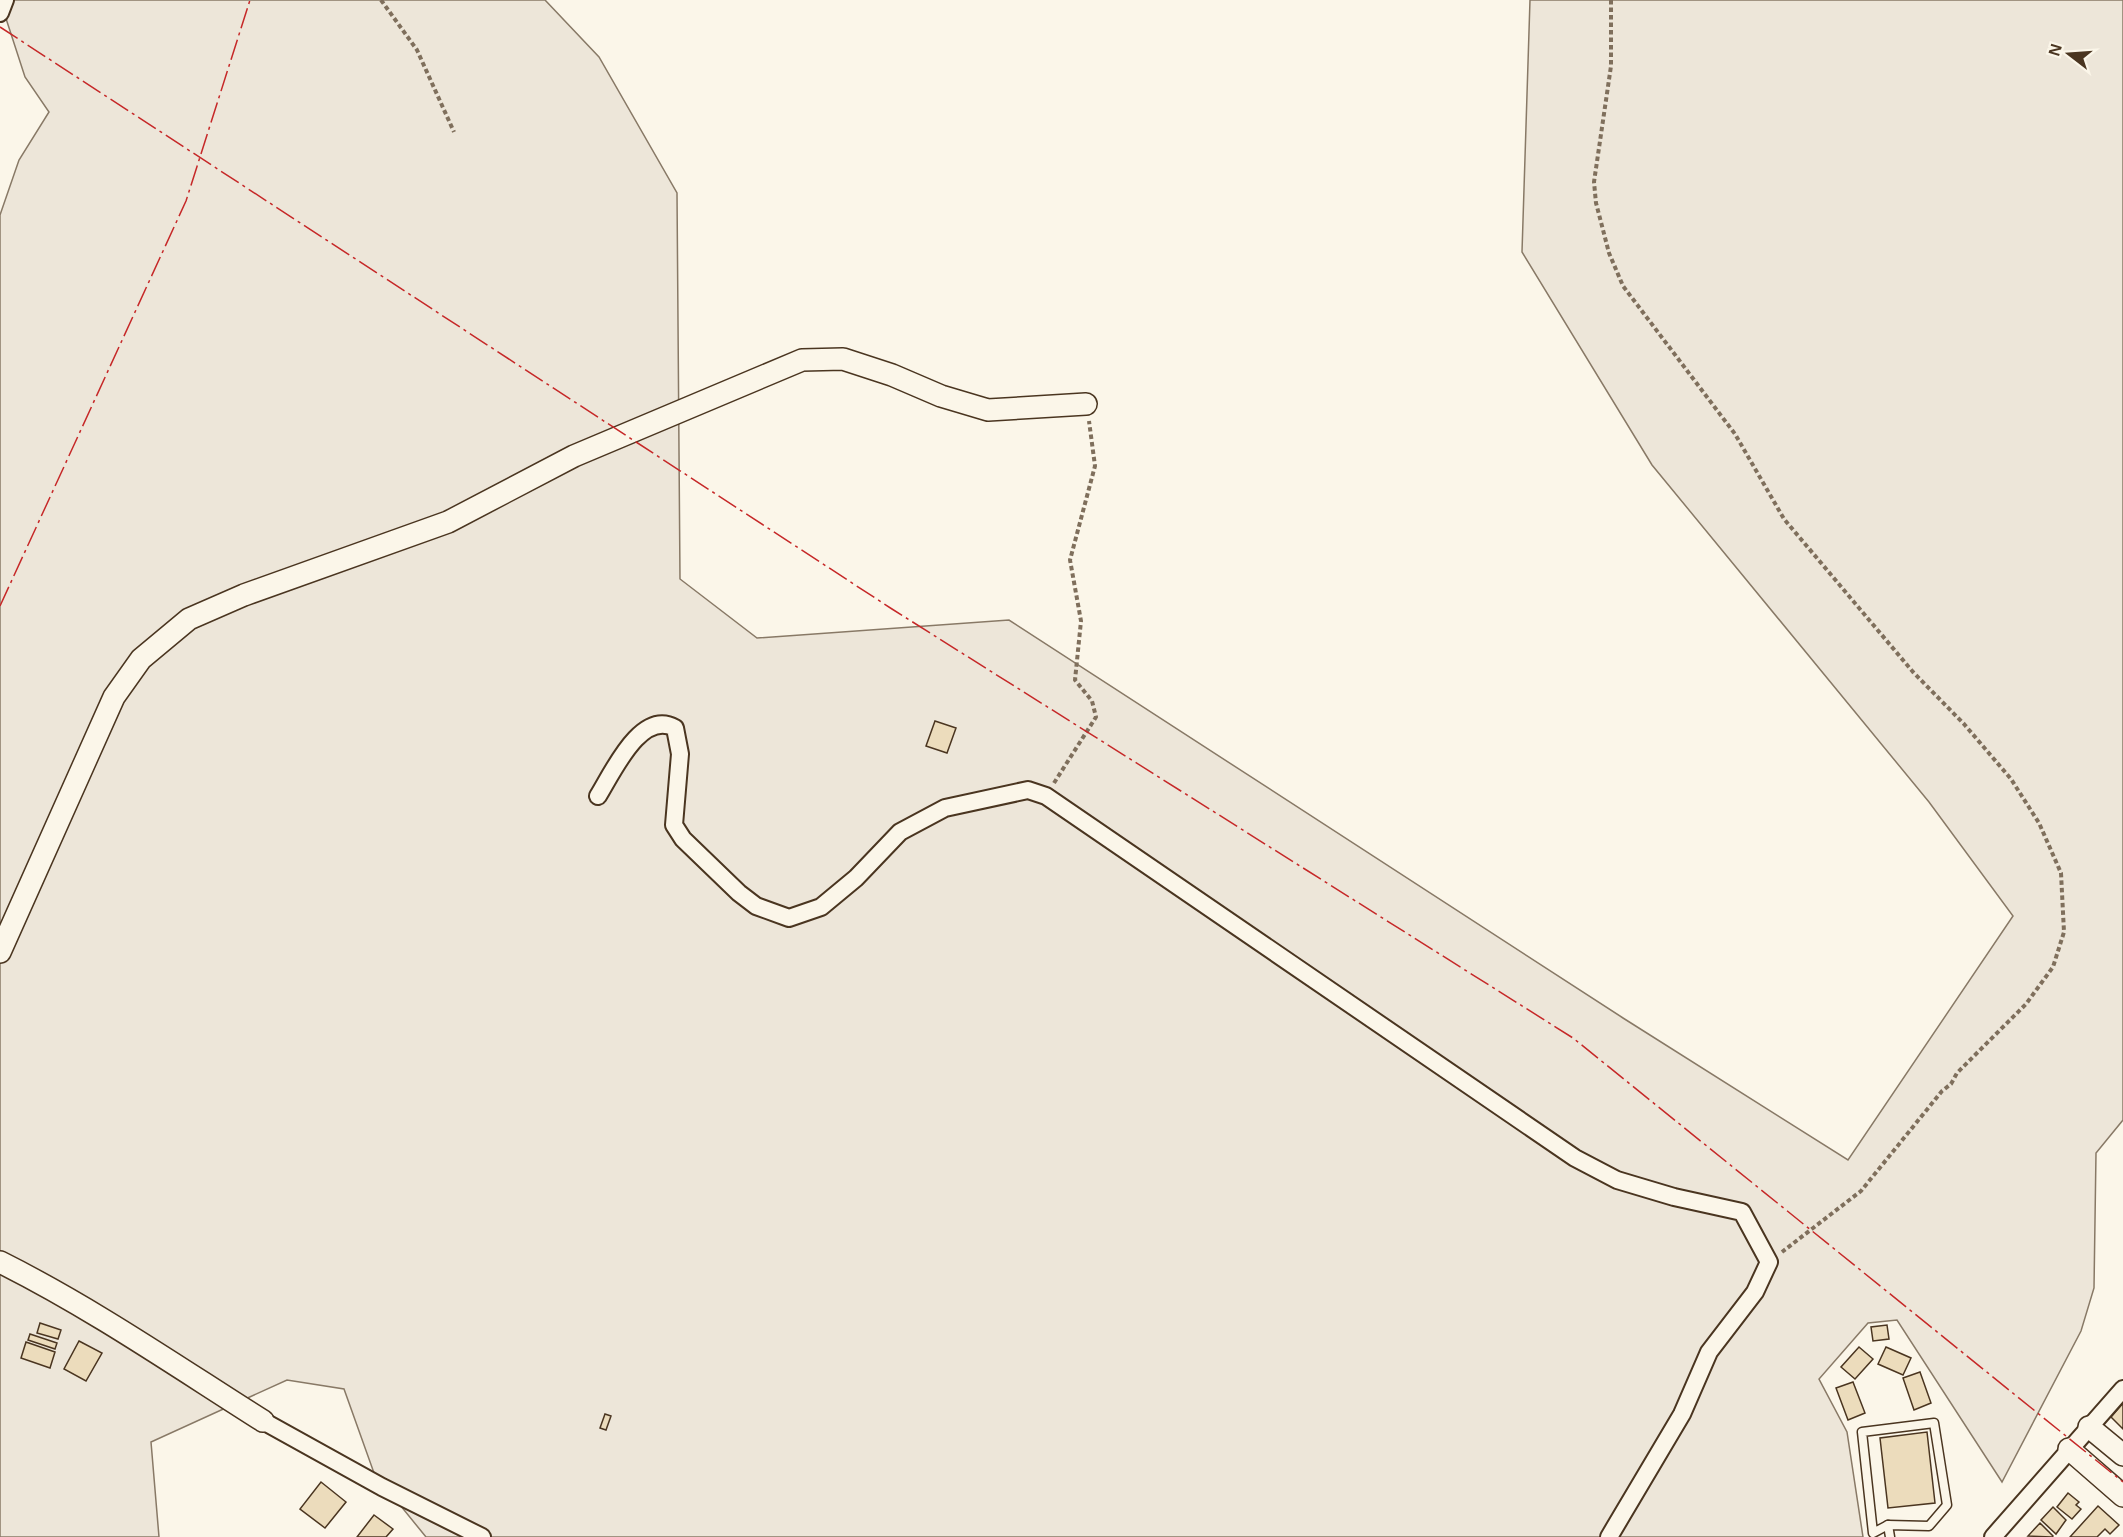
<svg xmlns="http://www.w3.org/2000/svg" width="2123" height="1537" font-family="Helvetica,sans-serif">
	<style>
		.green { fill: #ede6d9; stroke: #887966; stroke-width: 1.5 }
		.building { fill: #ecdcbc; stroke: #4a3520; stroke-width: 1.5 }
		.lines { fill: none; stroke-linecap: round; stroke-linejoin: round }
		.service-casing { stroke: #4a3520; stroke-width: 11 }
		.minor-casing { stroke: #4a3520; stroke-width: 20 }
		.tertiary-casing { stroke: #4a3520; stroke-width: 24 }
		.path { stroke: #7f6f5c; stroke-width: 4; stroke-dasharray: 4.5 3; stroke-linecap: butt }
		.service { stroke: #fbf6e9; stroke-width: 8 }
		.minor { stroke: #fbf6e9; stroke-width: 16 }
		.tertiary { stroke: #fbf6e9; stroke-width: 21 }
		.power { stroke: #c62828; stroke-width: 1.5; stroke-dasharray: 21 4.5 3 4.5; stroke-linecap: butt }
	</style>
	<rect width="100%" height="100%" fill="#fbf6e9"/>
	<path class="green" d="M0,0H545L599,57L677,193L680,579L757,638L1009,620L1623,1018L1848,1160L2013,916L1929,802L1652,465L1522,252L1530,0H2123V1120L2096,1153L2094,1288L2081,1331L2002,1482L1897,1320L1868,1323L1819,1379L1847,1432L1863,1537H426L374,1473L344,1389L287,1380L151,1442L159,1537H0V215L19,160L49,112L25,77Z"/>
	<g class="building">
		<path d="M935,721L956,728L947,753L926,746Z"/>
		<path d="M40,1323L61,1330L58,1339L37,1333Z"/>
		<path d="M1887,1325L1889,1339L1873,1341L1871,1327Z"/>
		<path d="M30,1334L57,1343L55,1349L28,1340Z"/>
		<path d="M79,1341L102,1353L86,1381L64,1369Z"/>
		<path d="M26,1342L55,1352L50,1368L21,1358Z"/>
		<path d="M1859,1347L1873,1359L1855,1379L1841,1367Z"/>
		<path d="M1886,1347L1911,1358L1903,1375L1878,1364Z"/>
		<path d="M1920,1372L1931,1403L1914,1410L1903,1378Z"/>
		<path d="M1853,1382L1865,1413L1848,1420L1836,1388Z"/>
		<path d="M2123,1403V1429L2111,1417Z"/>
		<path d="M605,1414L611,1416L606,1430L600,1428Z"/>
		<path d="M1927,1432L1935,1503L1888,1508L1880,1438Z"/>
		<path d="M321,1482L346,1502L325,1528L300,1509Z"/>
		<path d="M2068,1493L2079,1502L2076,1505L2081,1509L2072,1519L2057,1507Z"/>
		<path d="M2098,1506L2119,1525L2110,1534L2105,1529L2097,1537H2070Z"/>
		<path d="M2053,1507L2066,1520L2056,1534L2041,1520Z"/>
		<path d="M374,1515L393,1529L386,1537H357Z"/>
		<path d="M2040,1523L2053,1536L2052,1537L2028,1536Z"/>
	</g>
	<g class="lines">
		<defs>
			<g id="service">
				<path d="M1934,1423L1947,1505L1929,1526L1888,1525L1873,1533L1862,1432Z"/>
				<path d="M1888,1525L1890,1537"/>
			</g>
			<g id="minor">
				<path d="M0,13L5,0"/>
				<path d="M598,796C613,772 641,709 675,728L680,754L674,825L683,839L739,893L756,906L789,918L821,907L856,878L900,832L945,808L1028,790L1046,796L1575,1158L1617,1180L1674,1197L1742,1212L1769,1262L1755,1292L1709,1352L1682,1414L1609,1537"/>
				<path d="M263,1421L382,1487L482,1537"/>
				<path d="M1993,1537L2123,1389"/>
			</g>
			<g id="tertiary">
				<path d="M0,952L114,697L141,659L189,619L244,595L448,522L574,456L802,360L843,359L892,375L941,396L988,410L1086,404"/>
				<path d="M0,1262C92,1308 176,1366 263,1421"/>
				<path d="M2089,1427L2123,1455"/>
				<path d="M2069,1449L2123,1496"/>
			</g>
		</defs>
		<use href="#service" class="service-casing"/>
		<use href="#minor" class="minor-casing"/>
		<use href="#tertiary" class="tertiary-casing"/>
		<g class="path">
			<path d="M381,0L417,50L454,132"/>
			<path d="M1611,0V66L1594,182L1596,203L1609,253L1623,286L1735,434L1784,519L1913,672L1964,724L2011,779L2039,823L2061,873L2064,932L2053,967L2026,1004L1957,1073L1951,1084L1942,1091L1861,1191L1782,1252"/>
			<path d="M1054,783L1096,717L1092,701L1075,680L1081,621L1070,560L1095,466L1089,421"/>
		</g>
		<use href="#service" class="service"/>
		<use href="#minor" class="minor"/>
		<use href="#tertiary" class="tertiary"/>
		<g class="power">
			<path d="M0,27L892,609L1573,1038L2123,1482"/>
			<path d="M0,606L186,201L250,0"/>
		</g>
	</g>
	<g transform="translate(2069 54) rotate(287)" stroke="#fbf6e9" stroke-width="4.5" paint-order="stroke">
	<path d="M0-4.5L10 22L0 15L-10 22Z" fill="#4a3520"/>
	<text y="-9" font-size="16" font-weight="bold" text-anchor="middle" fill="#4a3520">N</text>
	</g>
</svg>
